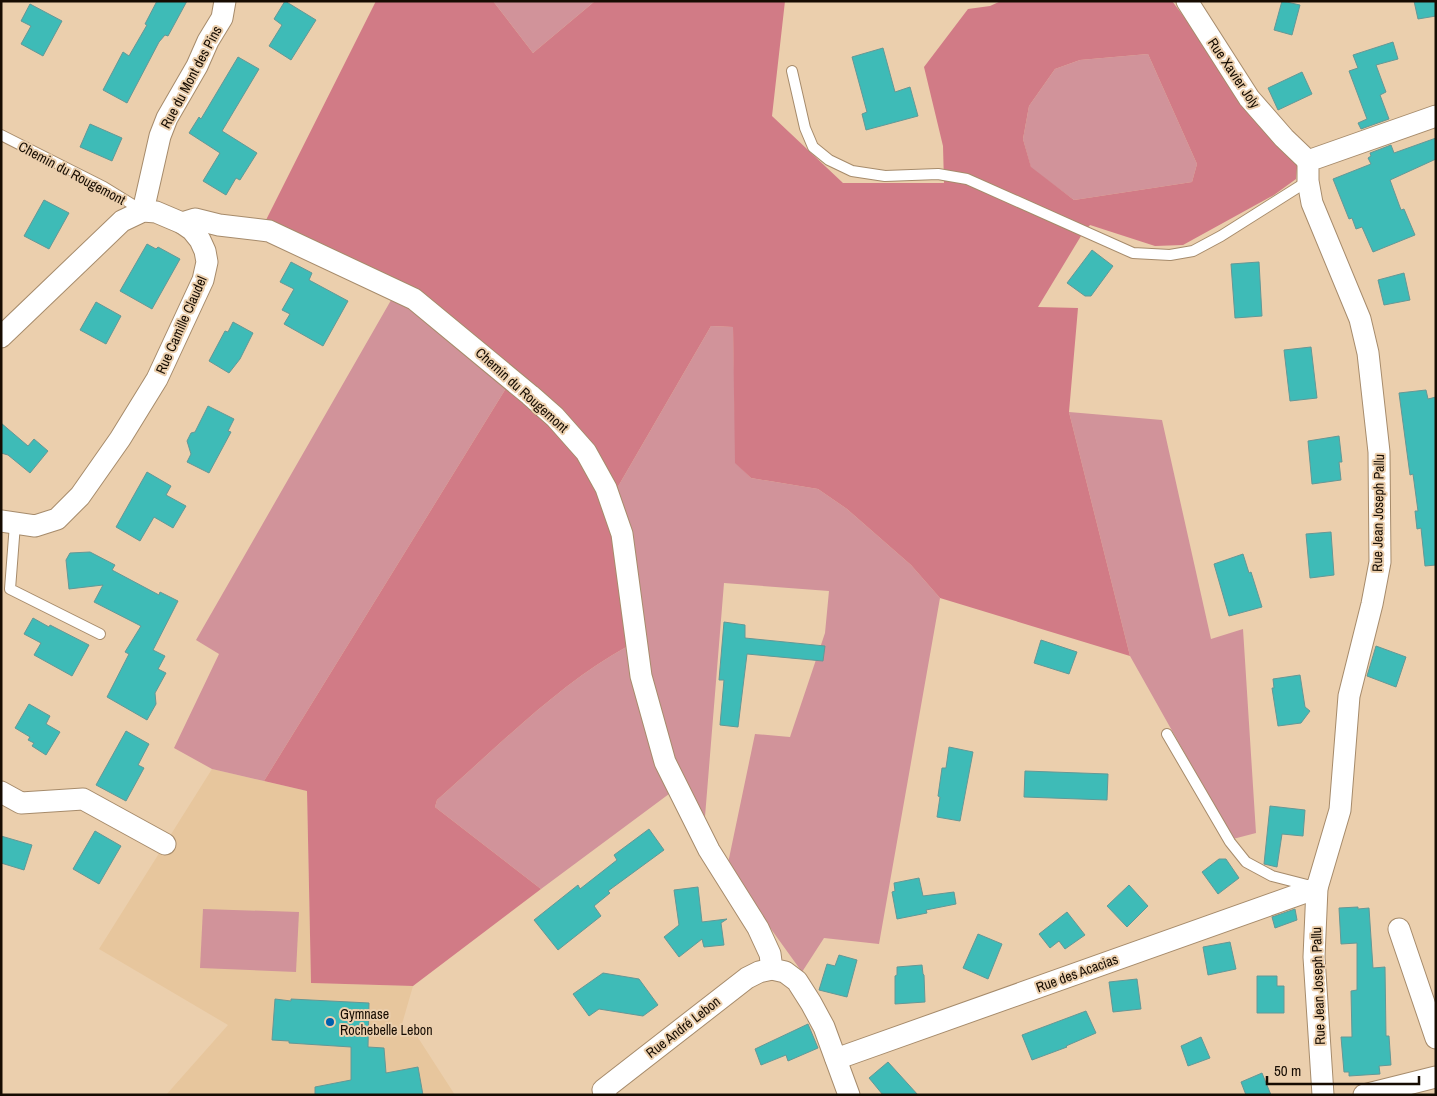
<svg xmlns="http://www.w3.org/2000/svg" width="1437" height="1096" font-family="'Archivo Narrow',sans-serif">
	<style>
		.built { fill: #e7c69d }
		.green { fill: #d1939a }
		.forest { fill: #d17b86; fill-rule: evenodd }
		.building { fill: #3ebbb7; stroke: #649896 }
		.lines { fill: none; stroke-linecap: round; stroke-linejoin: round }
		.lane-casing { stroke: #a68b6b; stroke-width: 12 }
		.street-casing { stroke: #a68b6b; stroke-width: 23 }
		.lane { stroke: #fff; stroke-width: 10 }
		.street { stroke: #fff; stroke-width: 21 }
		.poi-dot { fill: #0160ad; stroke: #ebcfad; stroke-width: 2 }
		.labels { text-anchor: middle; stroke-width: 4; stroke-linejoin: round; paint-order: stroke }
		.street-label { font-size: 14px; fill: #160c02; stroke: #ebcfad }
		.poi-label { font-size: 14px; fill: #160c02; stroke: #ebcfad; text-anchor: start }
	</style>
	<rect width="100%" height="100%" fill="#ebcfad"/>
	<path class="built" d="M212,769L307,791L311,983L413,986L402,1024L415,1033L455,1095H166L228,1025L99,949Z"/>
	<g class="green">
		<path d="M493,1H595L533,53Z"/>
		<path d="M1148,54L1197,164L1192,182L1074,200L1031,168L1023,139L1029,106L1055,69L1080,60Z"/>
		<path d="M398,288L513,377L264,781L212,769L174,748L219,654L196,640Z"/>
		<path d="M711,326L733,327L736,463L751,478L818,489L847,509L911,565L940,598L879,944L824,938L802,972L727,868L755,734L790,737L825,633L829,591L724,583L704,829L665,743L616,490Z"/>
		<path d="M1069,412L1162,420L1211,639L1243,629L1256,833L1233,839L1130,656Z"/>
		<path d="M628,646L673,791L541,889L435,807L437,800C496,748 560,683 628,646Z"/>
		<path d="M203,909L299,912L296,972L200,968Z"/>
	</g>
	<path class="forest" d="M376,1H493L533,53L595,1H785L772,116L843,183H944L943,146L924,67L968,9L990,6L1001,1H1172L1269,129L1298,157L1296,179L1274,195L1183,245L1155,246L1090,225L1081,236L1038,307L1078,308L1069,412L1130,656L940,598L911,565L847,509L818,489L751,478L735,463L733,327L711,326L616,490L628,646C560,683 496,748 437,800L435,807L541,889L413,986L311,983L307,791L264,781L513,377L398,288L266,220ZM1148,54L1197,164L1192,182L1074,200L1031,167L1023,139L1029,106L1055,69L1080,60Z"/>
	<g class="building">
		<path d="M157,1H187L168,36L165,35L159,42L127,103L103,90L123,52L129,56L147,25L145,24Z"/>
		<path d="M285,1L316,20L291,60L269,46L282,25L274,19Z"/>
		<path d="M1282,1L1300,5L1292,35L1274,30Z"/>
		<path d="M1414,1H1436V16L1418,19Z"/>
		<path d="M30,4L62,21L43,56L21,44L31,26L21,21Z"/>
		<path d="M1393,42L1398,59L1376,65L1386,92L1380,95L1389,119L1361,129L1358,123L1367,119L1349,71L1358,68L1353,55Z"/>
		<path d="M883,48L895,92L910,87L918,116L866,130L862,114L867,112L852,57Z"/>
		<path d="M238,57L259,69L222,131L257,153L240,180L236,178L226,195L203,181L220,153L189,133L199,117L201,119Z"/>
		<path d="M1302,72L1312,94L1278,110L1268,88Z"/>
		<path d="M90,124L122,138L112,161L80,147Z"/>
		<path d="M1436,138V159L1390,180L1401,210L1404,209L1415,235L1373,252L1362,227L1356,229L1352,218L1349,219L1333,179L1371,164L1368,158L1371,156L1370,153L1391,145L1394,153Z"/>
		<path d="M44,200L69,213L49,249L24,236Z"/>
		<path d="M147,244L156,249L158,247L180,259L152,309L120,291Z"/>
		<path d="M1092,250L1113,266L1091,296H1085L1067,283Z"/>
		<path d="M291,262L312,273L309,280L348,301L323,346L284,324L290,314L282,310L294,289L280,282Z"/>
		<path d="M1259,262L1262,316L1235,318L1231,264Z"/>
		<path d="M1404,273L1410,300L1384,305L1378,280Z"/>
		<path d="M96,302L121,316L106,344L80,330Z"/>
		<path d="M233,322L253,333L240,359L229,373L209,361L225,331L228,332Z"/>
		<path d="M1311,347L1317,398L1290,401L1284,350Z"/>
		<path d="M1426,390L1428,399L1436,397V565L1425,566L1421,528L1417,529L1415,511H1418L1413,474L1410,475L1399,393Z"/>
		<path d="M208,406L234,419L228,431L231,432L209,473L187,462L191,454L187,441L191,433L195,432Z"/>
		<path d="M1,423L28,446L34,439L48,451L30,473L8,455L1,453Z"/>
		<path d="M1339,436L1342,462H1339L1341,480L1312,484L1308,441Z"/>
		<path d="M147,472L171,486L166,495L186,506L173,528L154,517L140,541L116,527Z"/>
		<path d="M1331,532L1334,575L1310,578L1306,534Z"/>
		<path d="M90,552L115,565L112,570L159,595L160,592L178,601L153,650L165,656L158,669L166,673L155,693L156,704L147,720L107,697L129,654L125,652L141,626L94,602L103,585L69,589L66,560L70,553Z"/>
		<path d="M1243,554L1249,573L1251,572L1262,607L1229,616L1214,564Z"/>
		<path d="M33,618L49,627L50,625L89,645L72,676L34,655L41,643L24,634Z"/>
		<path d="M724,622L745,625V638L825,646L823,661L747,654L738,727L720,725L724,680H719Z"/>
		<path d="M1041,640L1077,652L1069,674L1034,663Z"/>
		<path d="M1376,646L1406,657L1396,687L1367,676Z"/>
		<path d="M1300,675L1305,707L1310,711L1301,723L1278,726L1272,688H1274L1273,679Z"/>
		<path d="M29,704L50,716L46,724L60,732L46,755L32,746L34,743L28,740L30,737L15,728Z"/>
		<path d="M126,731L149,744L138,765L144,768L126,801L96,785Z"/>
		<path d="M949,747L973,752L960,821L937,817L940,797L938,796L942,768H946Z"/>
		<path d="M1025,771L1108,774L1107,800L1024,797Z"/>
		<path d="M1270,806L1305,810L1303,836L1282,834L1277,867L1264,864Z"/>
		<path d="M649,829L664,850L608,891L610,893L594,906L601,916L558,950L534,920L578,885L580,889L617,860L614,855Z"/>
		<path d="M95,831L121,846L99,884L73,869Z"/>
		<path d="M1,836L32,845L24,870L1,863Z"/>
		<path d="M1219,859H1226L1239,878L1218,894L1202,872Z"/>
		<path d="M919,878L923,896L954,892L956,904L926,910L927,913L897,919L892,892L895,891L894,883Z"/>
		<path d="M1129,885L1148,906L1127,927L1107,906Z"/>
		<path d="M698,887L702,922L727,919L721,923L724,945L704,947L702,939L679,957L664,937L679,925L674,890Z"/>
		<path d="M1358,907V909L1369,908L1373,968L1385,967L1386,1036H1389L1391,1065L1379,1066L1380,1074L1349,1076V1072H1344L1341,1037H1352L1351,991L1357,990V943L1341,944L1339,908Z"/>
		<path d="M1295,909L1297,920L1275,928L1272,917Z"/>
		<path d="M1067,912L1085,935L1065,949L1059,941L1050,948L1039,934Z"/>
		<path d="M978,934L1002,944L988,979L963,968Z"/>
		<path d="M1230,942L1236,969L1208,975L1203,947Z"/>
		<path d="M839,955L857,960L847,997L819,990L827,964L835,966Z"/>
		<path d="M922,965L923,974L924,975L925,1002L895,1004V976L897,975V967Z"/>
		<path d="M603,973L639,979L658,1005L643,1016L599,1009L589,1016L573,994Z"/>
		<path d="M1257,976H1277V986H1284V1013H1257Z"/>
		<path d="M1137,979L1141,1009L1113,1012L1109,982Z"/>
		<path d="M275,999L291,1001V999L369,1003L368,1047L384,1048L386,1073L418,1067L423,1095H315V1087L351,1080V1047L289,1043V1041L272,1040Z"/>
		<path d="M1086,1011L1096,1033L1066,1046L1067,1047L1032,1060L1022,1035Z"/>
		<path d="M808,1024L818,1048L788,1061L786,1055L761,1065L755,1049Z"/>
		<path d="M1201,1037L1210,1058L1188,1066L1181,1046Z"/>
		<path d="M888,1062L918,1095H883L869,1078Z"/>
		<path d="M1262,1073L1271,1095H1246L1241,1082Z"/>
	</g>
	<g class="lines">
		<defs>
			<g id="lane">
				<path d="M792,71L805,128L813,147L829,160L852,171L885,176L938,174L967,179L1133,253L1170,255L1193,251L1221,236L1308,181"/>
				<path d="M1,135L104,187L143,211"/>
				<path d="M15,524L10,589L100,634"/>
				<path d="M1167,734L1230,842L1246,862L1272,876L1311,886"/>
			</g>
			<g id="street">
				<path d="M1187,1L1249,98L1284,138L1308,161"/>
				<path d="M143,211L160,136L167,118L197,66L208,41L222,18L225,1"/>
				<path d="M182,223L195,219L219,225L269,231L414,299L530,395L555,417L586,452L606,488L622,534L641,676L665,762L709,850L758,928L770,954L772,969L785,972L797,981L811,1003L824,1027L849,1095"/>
				<path d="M1,337L122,221L143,211L156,212L182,223L192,230L200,240L205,251L207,262L203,280L157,379L120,439L80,496L57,519L35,526L1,521"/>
				<path d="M1,792L21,803L83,799L165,844"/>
				<path d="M1399,929L1436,1038"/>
				<path d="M836,1059L1317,888"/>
				<path d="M606,1095L603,1090L747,978L759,972L772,969"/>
				<path d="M1323,1095L1314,957L1317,888L1340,810L1349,696L1372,604L1380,562L1379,452L1368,353L1360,319L1312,203L1308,181V161L1436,116"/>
				<path d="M1364,1095L1436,1077"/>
			</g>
		</defs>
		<use href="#lane" class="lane-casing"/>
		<use href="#street" class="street-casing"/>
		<use href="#lane" class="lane"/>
		<use href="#street" class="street"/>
	</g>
	<circle class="poi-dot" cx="330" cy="1022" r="5"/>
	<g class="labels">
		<g class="street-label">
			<text transform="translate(1234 73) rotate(56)" y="5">Rue Xavier Joly</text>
			<text transform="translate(191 77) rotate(-62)" y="5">Rue du Mont des Pins</text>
			<text transform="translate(72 173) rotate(28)" y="5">Chemin du Rougemont</text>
			<text transform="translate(181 325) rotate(-66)" y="5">Rue Camille Claudel</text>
			<text transform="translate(522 390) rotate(42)" y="5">Chemin du Rougemont</text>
			<text transform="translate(1378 513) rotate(-89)" y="5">Rue Jean Joseph Pallu</text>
			<text transform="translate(1077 973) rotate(-20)" y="5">Rue des Acacias</text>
			<text transform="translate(1318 986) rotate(-92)" y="5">Rue Jean Joseph Pallu</text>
			<text transform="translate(683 1027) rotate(-38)" y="5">Rue André Lebon</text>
		</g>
		<g class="poi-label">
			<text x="340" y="1019">Gymnase<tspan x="340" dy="16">Rochebelle Lebon</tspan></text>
		</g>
	</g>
	<rect width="1437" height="1096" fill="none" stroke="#160c02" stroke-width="5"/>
	<path d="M1267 1076v8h152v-8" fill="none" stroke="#160c02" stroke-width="2.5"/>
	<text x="1274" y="1076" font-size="15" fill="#160c02" stroke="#ebcfad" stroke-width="4" paint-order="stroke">50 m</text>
</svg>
